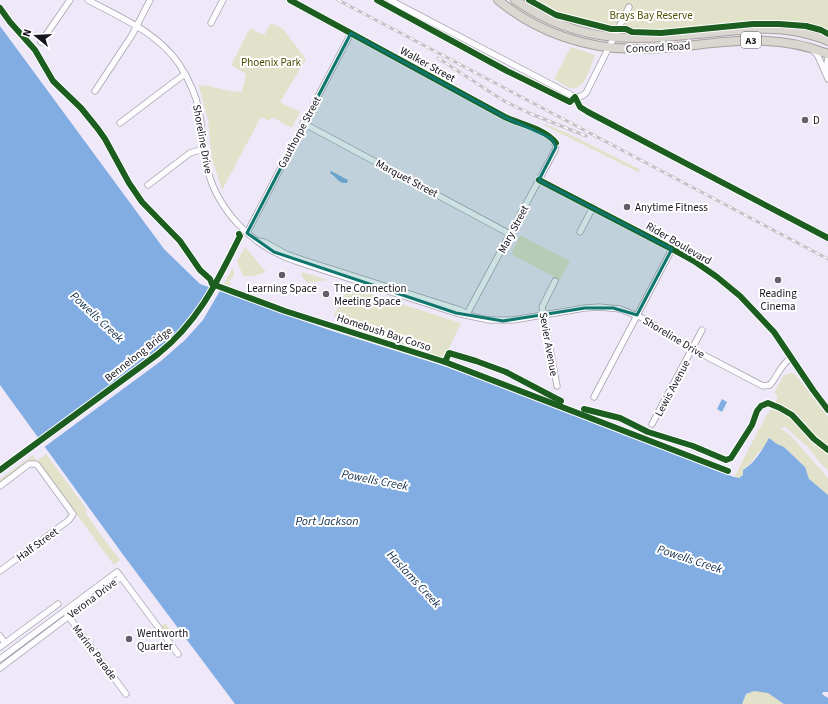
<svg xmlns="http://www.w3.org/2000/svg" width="828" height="704" font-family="'Source Sans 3',sans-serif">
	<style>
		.green { fill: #e2e2ca }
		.water { fill: #81ade2 }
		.pier { fill: #eee8f8 }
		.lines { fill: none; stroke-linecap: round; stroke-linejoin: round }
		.minor-casing { stroke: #a6a1ae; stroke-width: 7 }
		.highway-casing { stroke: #a8a19f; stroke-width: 10 }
		.minor { stroke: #fcfcfe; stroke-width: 5.5 }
		.highway { stroke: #dad6d0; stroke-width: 8 }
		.rail-casing { stroke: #c4c2c7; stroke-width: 3 }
		.rail { stroke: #fff; stroke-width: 1.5; stroke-dasharray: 4.5; stroke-linecap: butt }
		.cycleway-casing { stroke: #fff; stroke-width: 8 }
		.cycleway { stroke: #1b5e20; stroke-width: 6 }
		.marked { fill: #0f766e; fill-opacity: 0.2; stroke: #0f766e; stroke-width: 3; stroke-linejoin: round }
		.poi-dot { fill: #625e6a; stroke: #fff; stroke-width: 1.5 }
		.labels { text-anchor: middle; stroke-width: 4; stroke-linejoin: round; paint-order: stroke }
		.shield { fill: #fff; stroke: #5d5a62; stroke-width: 1 }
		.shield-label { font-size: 10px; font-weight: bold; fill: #17141e }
		.park-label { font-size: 11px; fill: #4c4f00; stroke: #fff }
		.street-label { font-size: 11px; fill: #17141e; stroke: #fff }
		.poi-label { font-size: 11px; fill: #17141e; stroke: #fff; text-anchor: start }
		.water-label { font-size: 12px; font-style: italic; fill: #132f4b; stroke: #fff }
	</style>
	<rect width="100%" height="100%" fill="#eee8f8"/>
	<g class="green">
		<path d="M533,0H828V31L817,27L789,21L632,31L612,25L566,18Z"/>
		<path d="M271,23L283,29L306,59L280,102L300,112L292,128L272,117L270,121L261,117L222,190L212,159L208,120L199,87V85C214,86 227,92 242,92L246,74L231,65L250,28L264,35Z"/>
		<path d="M571,47L595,55C591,65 585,91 571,88C565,87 559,81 554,79Z"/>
		<path d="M545,124L567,133L641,170L638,172L544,125Z"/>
		<path d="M520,235L570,261L560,280L511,254Z"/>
		<path d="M245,247L266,272L253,276H243L237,261Z"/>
		<path d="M233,267L234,275L229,282L232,284L226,286L224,284Z"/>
		<path d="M302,272L328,280L308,283L302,277Z"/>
		<path d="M348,287L461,323L441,365L346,335L347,330L334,315Z"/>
		<path d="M792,373L795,374L828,417V471L817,459L807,446L785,427L780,428L792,437L828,478V495L808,479L805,467L784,447L777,444L774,441C770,443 766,445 763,448C755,455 752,464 743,470V475L739,478L734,477L766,416C772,410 775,404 778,396L774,393L784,375Z"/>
		<path d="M46,454L87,510L85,512L97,529V530L120,560L114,565L37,461Z"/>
		<path d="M33,455L36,460L35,461H28L0,484V479Z"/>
		<path d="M165,623L175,636L170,640L161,627Z"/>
		<path d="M754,690L768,693L784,704H742L746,694Z"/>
	</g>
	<g class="water">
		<path d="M0,26L164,249L200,284L329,330L447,367L734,477L739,478L743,475V470C755,463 762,450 769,438L777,444L784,447L805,467L809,479L828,495V692H823L822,694L828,698V704H784L768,693L754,691L746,694L742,704H235L124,556L0,385Z"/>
		<path d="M331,171L348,180L347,183C338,184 337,177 330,173Z"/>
		<path d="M722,399L727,402L722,412L717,409Z"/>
	</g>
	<path class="pier" d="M212,286L221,289L203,320L185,340L161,361L43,448L37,440L165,346L172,339L191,319L203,303Z"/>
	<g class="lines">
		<defs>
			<g id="minor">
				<path d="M88,0C121,18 157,32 179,64C188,78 196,94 199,111C203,127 202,143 205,159C214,209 252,247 298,262L456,313L489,320H513L585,308L599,307L620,309L645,319L677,341L763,386L770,385C778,376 780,365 791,358"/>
				<path d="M290,0L505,117C515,122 562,134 555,150L467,314"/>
				<path d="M390,0L575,97L582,96L586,93L629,7"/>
				<path d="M211,23L223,0"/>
				<path d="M41,42L70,0"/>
				<path d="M813,50L818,56L828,79"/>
				<path d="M828,59L827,63L828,70"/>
				<path d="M95,91L132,35L150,0"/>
				<path d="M120,123L174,82L185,74"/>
				<path d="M303,123L510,234"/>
				<path d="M539,180L672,249L694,261L717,277L740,296L774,332L813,390L828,410"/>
				<path d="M148,185L190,153L203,149"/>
				<path d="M580,232L593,207"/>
				<path d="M247,233L351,33"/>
				<path d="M258,241L264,242L286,254L300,259L460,310L467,314"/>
				<path d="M555,281L542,307L557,386"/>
				<path d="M594,397L672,249"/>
				<path d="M652,424L702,330"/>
				<path d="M0,486L29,464H36L38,466L73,514L69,520L0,571"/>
				<path d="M121,577L178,654"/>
				<path d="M66,613L126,694"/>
				<path d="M0,636L5,643"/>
				<path d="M0,647L58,604"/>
				<path d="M0,659L117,572L121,577L0,668"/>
			</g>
			<g id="highway">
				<path d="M498,0C537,32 586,49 636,49C703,49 763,27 828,54"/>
				<path d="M515,0C544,20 579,34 614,37C645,40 677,36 708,33C744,30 775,24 811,35C817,37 823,38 828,41"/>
			</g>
		</defs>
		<use href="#minor" class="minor-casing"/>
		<use href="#highway" class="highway-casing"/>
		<use href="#minor" class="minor"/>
		<use href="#highway" class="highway"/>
		<defs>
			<g id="rail">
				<path d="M338,0L828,259"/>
				<path d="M438,58L504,101L529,113L586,136"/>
			</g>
		</defs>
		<use href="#rail" class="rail-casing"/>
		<use href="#rail" class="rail"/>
		<defs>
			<g id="cycleway">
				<path d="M290,0L505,117C521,125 544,128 556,143"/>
				<path d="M377,0L507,71L570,102L575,97L580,107L588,112L828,238"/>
				<path d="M529,0L556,15L611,29H626L632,32L661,33L753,24H779L806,26L821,30L828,34"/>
				<path d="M0,8L10,22L35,50L53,81L81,108L98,129L105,139L129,183L142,202L180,241L200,270L210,279L212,284L285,311L445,362L728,471"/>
				<path d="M539,180L672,249L694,261L717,277L740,296L774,332L813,390L828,410"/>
				<path d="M445,362L449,353L476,361L506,372L561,401"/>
				<path d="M584,409L620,418L648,432L693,446L726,460L731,458L752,425L757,411L761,406L768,403L780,408L792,415L814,439L828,450"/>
				<path d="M0,470L158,354C199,321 217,282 240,236L239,234"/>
			</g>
		</defs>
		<use href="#cycleway" class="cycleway-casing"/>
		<use href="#cycleway" class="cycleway"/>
	</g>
	<path class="marked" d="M351,33L505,117L551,138L556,147L539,180L672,249L637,315L613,308H585L503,321L456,313L274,252L247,233Z"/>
	<g class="poi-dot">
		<circle cx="805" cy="120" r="4"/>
		<circle cx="627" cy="207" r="4"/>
		<circle cx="282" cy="275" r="4"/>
		<circle cx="778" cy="280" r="4"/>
		<circle cx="326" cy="294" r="4"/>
		<circle cx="129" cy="639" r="4"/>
	</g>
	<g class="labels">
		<rect class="shield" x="741" y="32" width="20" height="16" rx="3"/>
		<g class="shield-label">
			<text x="751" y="44">A3</text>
		</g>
		<g class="park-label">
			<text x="651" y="19">Brays Bay Reserve</text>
			<text x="271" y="66">Phoenix Park</text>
		</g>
		<g class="street-label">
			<text transform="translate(658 47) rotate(-3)" y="4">Concord Road</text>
			<text transform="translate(428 64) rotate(29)" y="4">Walker Street</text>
			<text transform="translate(299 132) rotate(-62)" y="4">Gauthorpe Street</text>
			<text transform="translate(203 139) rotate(80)" y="4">Shoreline Drive</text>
			<text transform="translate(407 178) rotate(28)" y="4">Marquet Street</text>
			<text transform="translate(513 229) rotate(-62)" y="4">Mary Street</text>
			<text transform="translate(679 243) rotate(30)" y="4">Rider Boulevard</text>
			<text transform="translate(384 332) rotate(18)" y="4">Homebush Bay Corso</text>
			<text transform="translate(674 337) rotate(31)" y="4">Shoreline Drive</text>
			<text transform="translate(549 344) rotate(80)" y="4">Sevier Avenue</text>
			<text transform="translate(138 354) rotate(-38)" y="4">Bennelong Bridge</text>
			<text transform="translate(672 388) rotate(-62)" y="4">Lewis Avenue</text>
			<text transform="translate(37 544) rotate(-36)" y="4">Half Street</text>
			<text transform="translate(92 598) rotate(-37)" y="4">Verona Drive</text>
			<text transform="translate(95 652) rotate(53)" y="4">Marine Parade</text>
		</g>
		<g class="poi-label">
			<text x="813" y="124">D</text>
			<text x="635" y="211">Anytime Fitness</text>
			<text x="282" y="292" text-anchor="middle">Learning Space</text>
			<text x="334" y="292">The Connection<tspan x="334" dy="13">Meeting Space</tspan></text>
			<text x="778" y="297" text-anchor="middle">Reading<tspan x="778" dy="13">Cinema</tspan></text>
			<text x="137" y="637">Wentworth<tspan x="137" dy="13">Quarter</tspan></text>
		</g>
		<g class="water-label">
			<text transform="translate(97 317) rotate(43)" y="4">Powells Creek</text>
			<text transform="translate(375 480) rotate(11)" y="4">Powells Creek</text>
			<text x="327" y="525">Port Jackson</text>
			<text transform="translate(690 559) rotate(18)" y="4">Powells Creek</text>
			<text transform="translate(414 579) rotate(47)" y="4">Haslams Creek</text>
		</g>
	</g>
	<g transform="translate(36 36) rotate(288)" stroke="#ffffff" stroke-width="3" paint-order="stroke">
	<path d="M0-3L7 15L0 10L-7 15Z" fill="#17141e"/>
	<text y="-6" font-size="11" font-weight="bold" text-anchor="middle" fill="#17141e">N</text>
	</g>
</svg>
